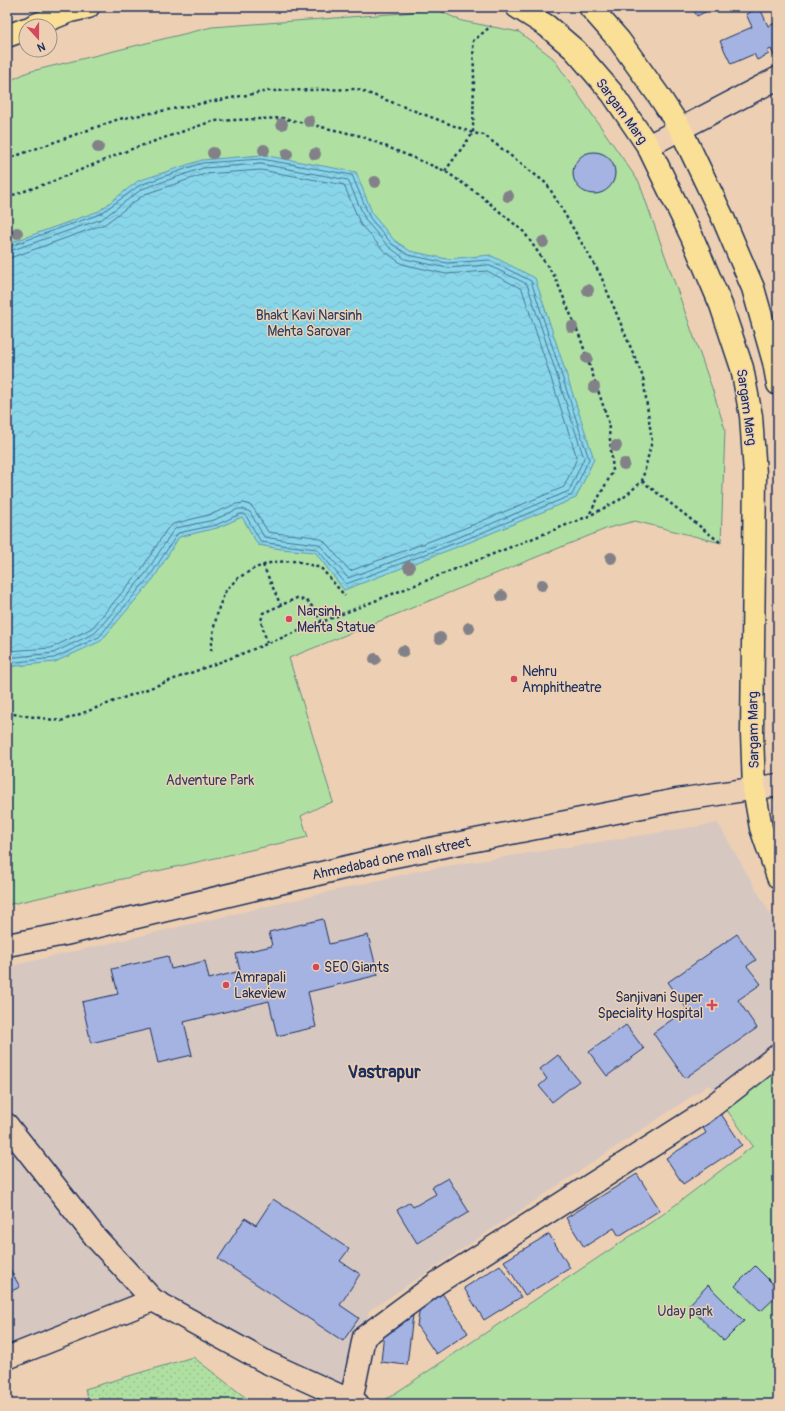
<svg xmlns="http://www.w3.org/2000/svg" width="785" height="1411" font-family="Pangolin,sans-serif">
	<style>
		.built { fill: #d7c7c1 }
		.grass { fill: url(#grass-dots); stroke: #658880 }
		.green { fill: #afe0a1; stroke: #658880 }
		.water { fill: url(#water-waves); stroke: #5e93b1 }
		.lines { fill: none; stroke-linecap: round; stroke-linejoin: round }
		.shore { stroke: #477296; stroke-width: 1 }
		.building { fill: #a4b3e2; stroke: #1b2f5e }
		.minor-casing { stroke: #1b2f5e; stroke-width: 25 }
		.major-casing { stroke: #1b2f5e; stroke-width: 25 }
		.path { stroke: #1b2f5e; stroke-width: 2.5; stroke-dasharray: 3 3; stroke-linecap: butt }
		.minor { stroke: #edd0b3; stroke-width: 22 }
		.major { stroke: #fadf96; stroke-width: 22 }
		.tree { fill: #828188 }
		.poi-dot { fill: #d1495b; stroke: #edd0b3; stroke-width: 1.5 }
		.labels { text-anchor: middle; stroke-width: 3; stroke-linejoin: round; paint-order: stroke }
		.street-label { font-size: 14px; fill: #1b2f5e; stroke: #edd0b3 }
		.park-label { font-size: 14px; fill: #2a4165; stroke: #edd0b3 }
		.poi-label { font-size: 14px; fill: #1b2f5e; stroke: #edd0b3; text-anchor: start }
		.district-label { font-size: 18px; font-weight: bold; fill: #1b2f5e; stroke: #edd0b3 }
	</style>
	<defs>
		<pattern id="grass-dots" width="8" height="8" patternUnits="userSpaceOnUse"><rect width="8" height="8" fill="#afe0a1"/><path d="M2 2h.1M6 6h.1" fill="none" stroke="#96c08d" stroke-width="1.8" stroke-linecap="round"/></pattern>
		<pattern id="water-waves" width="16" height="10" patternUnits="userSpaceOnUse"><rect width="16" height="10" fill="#8ad6e9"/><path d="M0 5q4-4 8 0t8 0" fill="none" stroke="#76b8ca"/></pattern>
	</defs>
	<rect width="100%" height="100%" fill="#edd0b3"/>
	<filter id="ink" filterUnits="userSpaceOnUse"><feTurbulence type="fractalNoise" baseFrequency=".025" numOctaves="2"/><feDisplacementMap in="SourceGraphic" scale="8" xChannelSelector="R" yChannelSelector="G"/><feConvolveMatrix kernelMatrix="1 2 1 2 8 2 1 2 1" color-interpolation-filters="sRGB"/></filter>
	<g filter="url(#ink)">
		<g class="built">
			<path d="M718,823L778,927V1052L719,1099L709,1085L369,1311L350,1398L158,1294L102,1234L16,1126L7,1112V967L422,870Z"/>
			<path d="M7,1136L147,1299L7,1353Z"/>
		</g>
		<path class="grass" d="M193,1357L254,1404H90L85,1389Z"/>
		<g class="green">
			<path d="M433,8L462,21L519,32L553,58L639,182L712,388L725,429L721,543L635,521L608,528L289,658L333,802L321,806L301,816L308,837L7,905V82L28,72L212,27L404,13Z"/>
			<path d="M778,1058V1404H379L662,1215L753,1146L721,1102Z"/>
		</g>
		<path class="water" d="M262,155L356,172L373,215L394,240L410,251L447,259L490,255L535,278L594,459L576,498L470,542L344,590L315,552L281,549L258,545L242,517L217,528L179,537L154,578L101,641L55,662L7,667V244L99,211L138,181L202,160Z"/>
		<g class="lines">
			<g class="shore">
				<path d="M7,247L100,214L140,185L202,163L261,159L352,175L370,218L391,243L408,255L447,263L489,260L531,281L589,459L572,495L469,538L346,584L317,549L282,545L261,542L246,516L243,514H240L216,525L178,533L150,576L99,637L54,658L7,663"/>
				<path d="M7,252L102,219L142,189L203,168L261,164L348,180L366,221L388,246L405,259L447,268L488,265L527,284L584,458L569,491L467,534L348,578L319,544L283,540L264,537L250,512L243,509H238L214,520L176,528L172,532L146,573L95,633L53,653L7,658"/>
				<path d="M7,258L13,257L105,224L145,194L205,174L261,170L344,185L361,225L384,251L402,264L446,274L487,271L522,289L577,458L564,487L465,528L350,571L323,540C311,534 283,535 268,532L254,509L250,505L244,503L236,504L212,514L173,524L167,529L141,570L92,628L51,648L7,651"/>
			</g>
		</g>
		<g class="building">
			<path d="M692,7H715L697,16Z"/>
			<path d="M760,8L768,26L778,22V55L774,56L771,49L767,51L769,54L757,60L754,54L731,64L720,41L752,27L746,14Z"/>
			<circle cx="594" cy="173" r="21"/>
			<path d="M323,919L329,944L368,935L378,975L308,992L316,1027L277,1036L269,1001L184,1022L192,1055L158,1063L150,1029L91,1043L82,1002L118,994L112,969L168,956L171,969L205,961L209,979L240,971L236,954L272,946L269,932Z"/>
			<path d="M737,934L756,960L747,966L761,984L738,1000L757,1028L685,1078L653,1033L687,1009L668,982Z"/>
			<path d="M626,1025L644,1049L607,1076L589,1052Z"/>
			<path d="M558,1055L579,1081L552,1102L539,1086L547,1079L540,1069Z"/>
			<path d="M721,1114L742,1145L683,1184L666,1158L706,1133L702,1126Z"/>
			<path d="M637,1174L660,1210L619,1236L614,1228L584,1247L566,1218Z"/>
			<path d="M448,1178L469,1212L417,1243L397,1210L410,1202L413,1207L436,1194L432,1187Z"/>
			<path d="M273,1199L349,1249L340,1261L360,1274L340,1305L359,1318L343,1341L218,1259L245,1218L256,1225Z"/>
			<path d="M549,1234L570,1268L525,1295L504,1261Z"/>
			<path d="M7,1264L20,1287L7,1293Z"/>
			<path d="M500,1265L521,1297L484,1320L464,1288Z"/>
			<path d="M755,1266L778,1289V1295L761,1311L735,1286Z"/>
			<path d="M708,1285L744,1321L724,1341L688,1306Z"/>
			<path d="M442,1293L468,1333L436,1354L417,1326L420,1307Z"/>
			<path d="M386,1312L413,1315L407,1365L381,1362Z"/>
		</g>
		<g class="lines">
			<defs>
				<g id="minor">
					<path d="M648,146L778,78"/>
					<path d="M7,945L65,934L385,858L677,800L778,785"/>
					<path d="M7,1125L96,1238L153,1300L266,1362L358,1404"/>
					<path d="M7,1358L153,1300"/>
					<path d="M351,1401L364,1337L437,1283L702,1114L778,1055"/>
				</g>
				<g id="major">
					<path d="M517,7L547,26L575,50L612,93L648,146L692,237L721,305L742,368L751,416L755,474L752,733L754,789L761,828L778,877"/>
					<path d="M590,7L619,40L659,96L680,128L723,218L753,288L774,362L778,384"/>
					<path d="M33,26L70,11L88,7"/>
					<path d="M7,36L26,29"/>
				</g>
			</defs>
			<use href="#minor" class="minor-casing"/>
			<use href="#major" class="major-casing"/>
			<g class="path">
				<path d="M7,159L119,119L268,91L357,89L473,133L484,135L547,184L600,274L643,377L652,441L642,481L623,498L589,516L231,658L61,721L7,713"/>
				<path d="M445,171L473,133L474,76L473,41L491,26"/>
				<path d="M7,197L51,182L129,150L213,121L282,118L361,136L445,171L481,196L524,232L555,277L580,337L608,420L613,471L589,515"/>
				<path d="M642,481L721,543"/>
				<path d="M263,565L281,606"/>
				<path d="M267,643L261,621L263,613L297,598L309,602L322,622"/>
				<path d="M211,651L214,627L219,607L226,590L238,578L255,568L273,562L296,561L321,568L345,596"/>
			</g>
			<use href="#minor" class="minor"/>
			<use href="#major" class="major"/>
		</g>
		<g class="tree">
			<circle cx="309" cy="121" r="6"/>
			<circle cx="282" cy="124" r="6"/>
			<circle cx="98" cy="147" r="6"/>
			<circle cx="264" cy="150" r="6"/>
			<circle cx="213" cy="153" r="6"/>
			<circle cx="287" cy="154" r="6"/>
			<circle cx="315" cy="154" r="6"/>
			<circle cx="375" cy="182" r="6"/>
			<circle cx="508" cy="196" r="6"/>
			<circle cx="17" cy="233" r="6"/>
			<circle cx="543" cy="242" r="6"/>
			<circle cx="588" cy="290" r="6"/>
			<circle cx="572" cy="327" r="6"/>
			<circle cx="587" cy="358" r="6"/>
			<circle cx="594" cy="387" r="6"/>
			<circle cx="616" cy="446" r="6"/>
			<circle cx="624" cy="464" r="6"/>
			<circle cx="611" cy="558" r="6"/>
			<circle cx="409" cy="567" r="6"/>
			<circle cx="542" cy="585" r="6"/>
			<circle cx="502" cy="596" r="6"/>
			<circle cx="469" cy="628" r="6"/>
			<circle cx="440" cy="638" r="6"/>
			<circle cx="403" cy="651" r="6"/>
			<circle cx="375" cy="659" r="6"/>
		</g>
	</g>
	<g class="poi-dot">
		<circle cx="289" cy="619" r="4"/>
		<circle cx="514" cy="679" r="4"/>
		<circle cx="316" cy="967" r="4"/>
		<circle cx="226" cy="985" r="4"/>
		<path d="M710 999h4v4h4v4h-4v4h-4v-4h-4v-4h4z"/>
	</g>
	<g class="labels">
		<g class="street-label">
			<text transform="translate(622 111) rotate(54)" y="5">Sargam Marg</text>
			<text transform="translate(747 407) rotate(82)" y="5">Sargam Marg</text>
			<text transform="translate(753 730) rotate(-91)" y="5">Sargam Marg</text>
			<text transform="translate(391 858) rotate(-12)" y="5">Ahmedabad one mall street</text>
		</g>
		<g class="park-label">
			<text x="309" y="320">Bhakt Kavi Narsinh<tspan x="309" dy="16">Mehta Sarovar</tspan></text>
			<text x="210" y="785">Adventure Park</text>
			<text x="685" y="1316">Uday park</text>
		</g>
		<g class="poi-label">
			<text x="297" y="616">Narsinh<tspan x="297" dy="16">Mehta Statue</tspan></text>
			<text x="522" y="676">Nehru<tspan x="522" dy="16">Amphitheatre</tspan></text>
			<text x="324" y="972">SEO Giants</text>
			<text x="234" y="982">Amrapali<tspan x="234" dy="16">Lakeview</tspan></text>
			<text x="703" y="1002" text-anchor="end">Sanjivani Super<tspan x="703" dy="16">Speciality Hospital</tspan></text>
		</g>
		<g class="district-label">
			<text x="384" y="1078">Vastrapur</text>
		</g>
	</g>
	<rect width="785" height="1411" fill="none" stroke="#edd0b3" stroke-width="24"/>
	<rect x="12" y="12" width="761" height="1387" fill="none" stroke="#1b2f5e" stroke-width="1.5" filter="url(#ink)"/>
	<g transform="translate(38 38) rotate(159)"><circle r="19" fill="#edd0b3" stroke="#999091"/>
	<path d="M0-3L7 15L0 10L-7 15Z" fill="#d1495b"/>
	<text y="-6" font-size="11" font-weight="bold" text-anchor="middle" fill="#1b2f5e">N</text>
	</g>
</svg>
